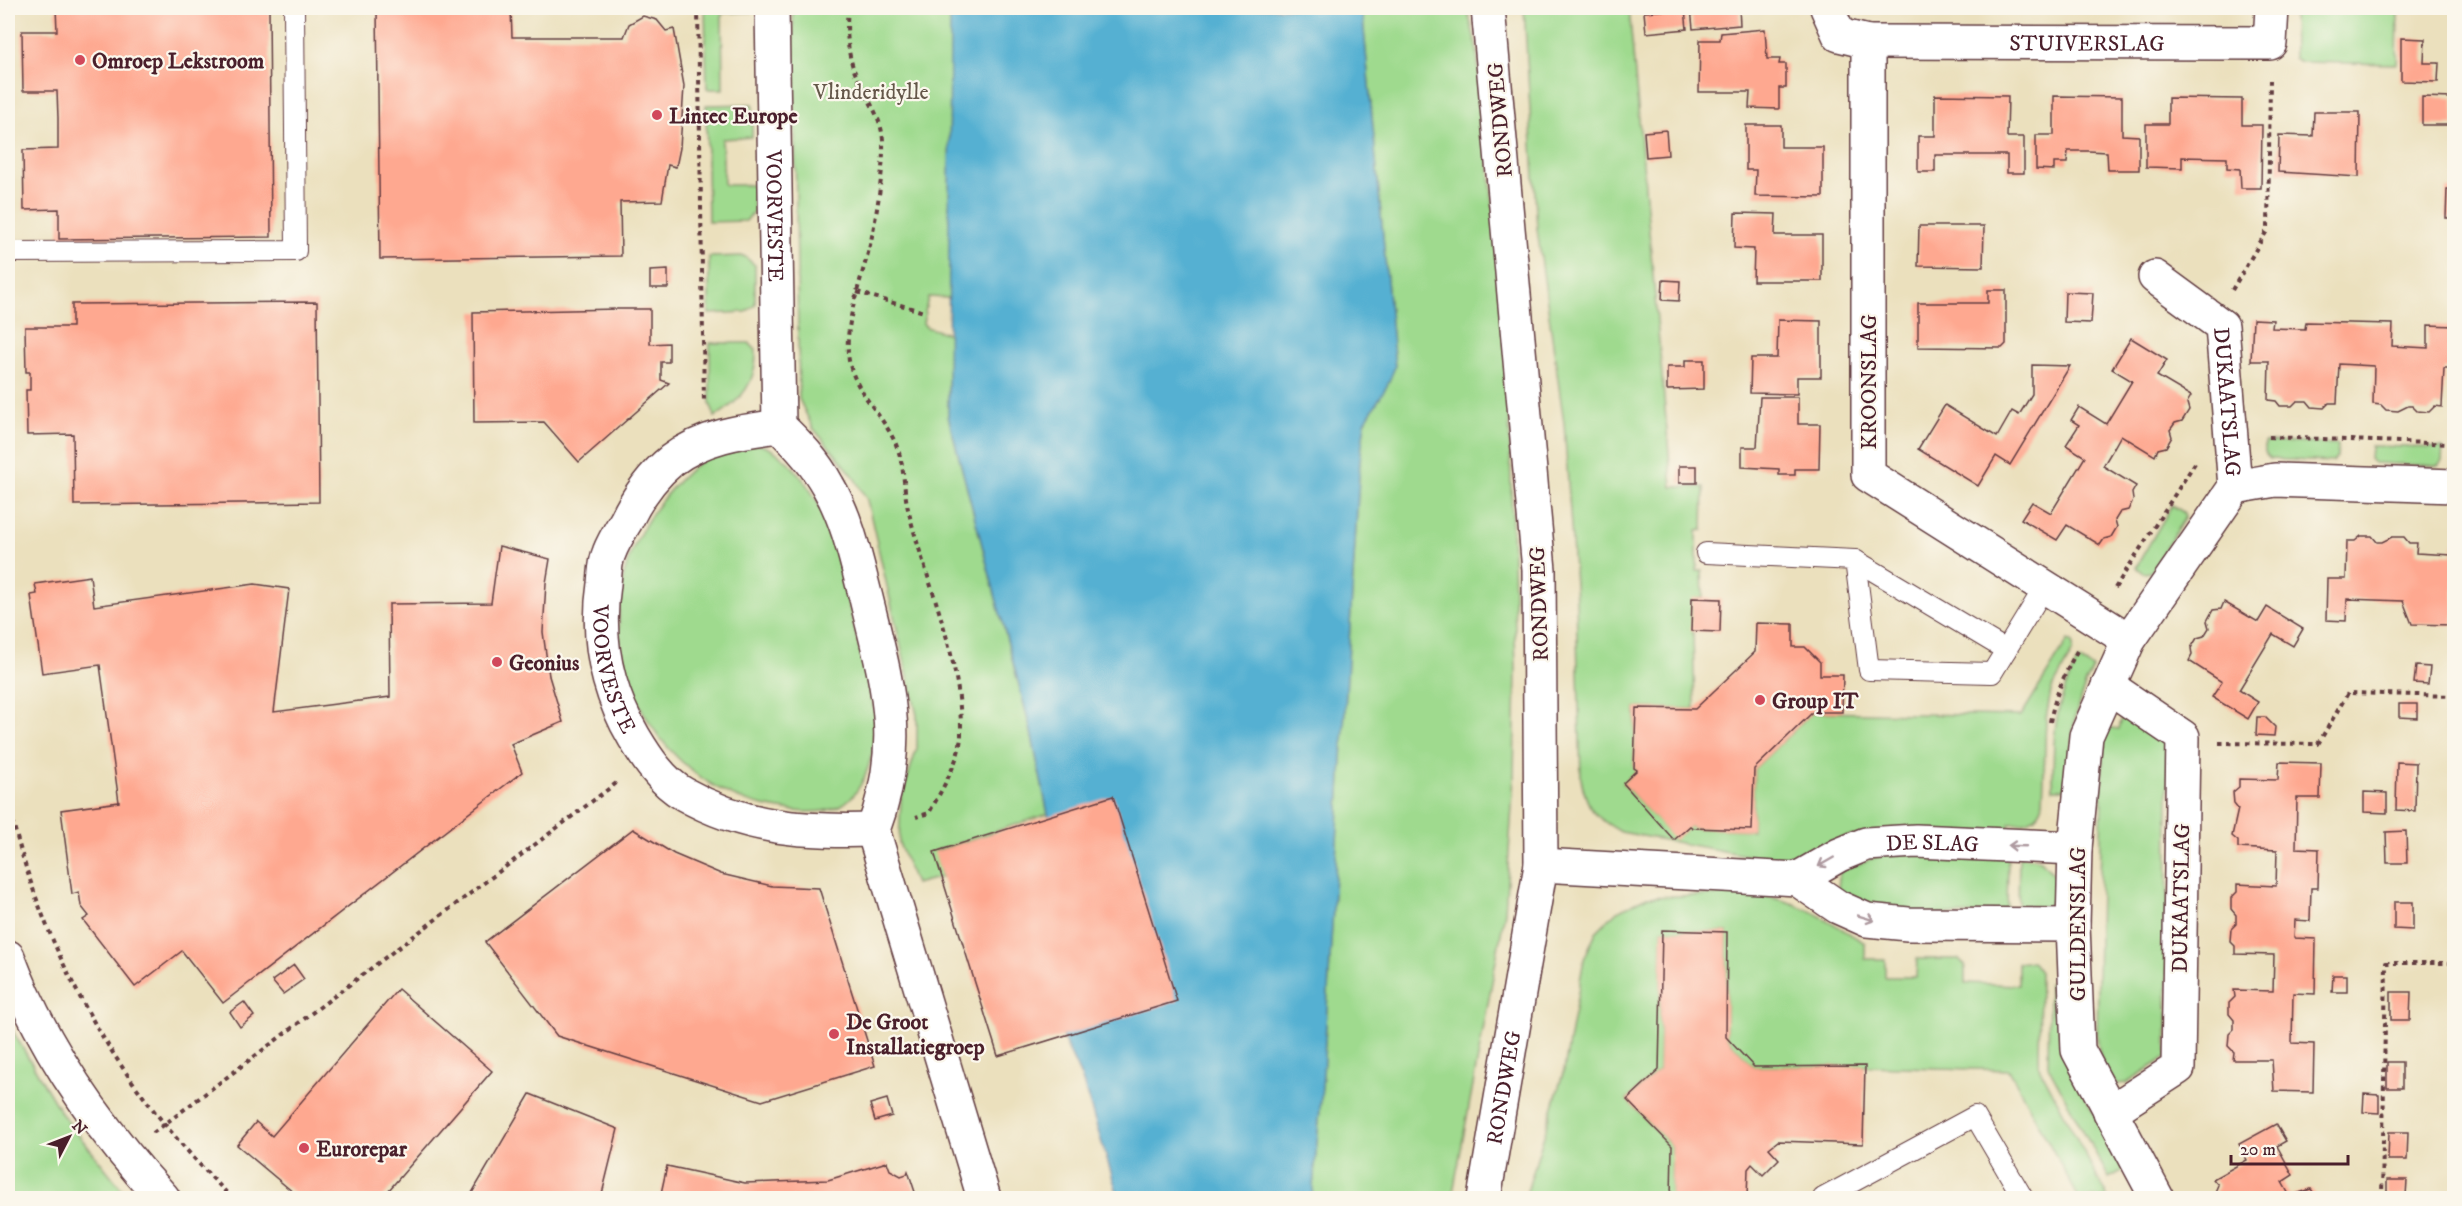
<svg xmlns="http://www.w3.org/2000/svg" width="2462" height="1206" font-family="'IM FELL DW Pica',serif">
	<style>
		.green { fill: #9fda8e; stroke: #747c5c; stroke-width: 1.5 }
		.water { fill: #54b0d2; stroke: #4f687e; stroke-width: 1.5 }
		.building { fill: #fea890 }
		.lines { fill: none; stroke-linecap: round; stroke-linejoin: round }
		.service-casing { stroke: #623c41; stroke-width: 22 }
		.minor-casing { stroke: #623c41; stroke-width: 36 }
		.secondary-casing { stroke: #623c41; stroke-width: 36 }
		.path { stroke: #623c41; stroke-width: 4; stroke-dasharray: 4.5 4.5; stroke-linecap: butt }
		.service { stroke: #fff; stroke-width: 20 }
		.minor { stroke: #fff; stroke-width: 33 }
		.secondary { stroke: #fff; stroke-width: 33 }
		.oneway { stroke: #ae9aa0 }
		.poi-dot { fill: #d1495b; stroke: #fbf7ec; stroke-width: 2 }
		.labels { text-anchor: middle; stroke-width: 4.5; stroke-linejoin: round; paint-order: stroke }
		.street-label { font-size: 22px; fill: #4a1f2b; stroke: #fbf7ec }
		.poi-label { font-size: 22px; font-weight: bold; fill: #4a1f2b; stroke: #fbf7ec; text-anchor: start }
		.park-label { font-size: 22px; fill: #645749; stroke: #fbf7ec }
	</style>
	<rect width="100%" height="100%" fill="#fbf7ec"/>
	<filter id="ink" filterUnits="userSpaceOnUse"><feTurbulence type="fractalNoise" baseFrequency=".0167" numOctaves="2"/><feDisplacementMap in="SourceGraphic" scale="12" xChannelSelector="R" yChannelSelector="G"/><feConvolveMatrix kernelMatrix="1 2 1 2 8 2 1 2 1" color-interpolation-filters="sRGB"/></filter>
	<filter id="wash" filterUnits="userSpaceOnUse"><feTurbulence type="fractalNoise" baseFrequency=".008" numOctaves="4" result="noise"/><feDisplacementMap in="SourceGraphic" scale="24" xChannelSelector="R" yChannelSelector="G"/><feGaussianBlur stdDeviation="1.35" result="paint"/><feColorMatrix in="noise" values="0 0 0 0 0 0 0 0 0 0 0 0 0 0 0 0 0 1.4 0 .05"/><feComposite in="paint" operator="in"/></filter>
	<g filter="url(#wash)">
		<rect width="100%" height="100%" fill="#ebe0bd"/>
		<g class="green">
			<path d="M705,8H752V12L722,13L723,89H707Z"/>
			<path d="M793,8H950L949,298L928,297L923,323L926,327L949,334L948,416L1030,727L1048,814L935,851L942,877L915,884L899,843L901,798L917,748V715L867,500L852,474L813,428L799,399Z"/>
			<path d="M1362,8H1467L1476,44L1507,335L1516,670L1514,777L1505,912L1452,1198H1312L1323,1075L1360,460L1365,422L1395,367Z"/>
			<path d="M1524,8H1629L1672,487H1704L1703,530L1697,531V571H1702L1703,598L1692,599L1695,709L1636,708L1634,767L1637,770L1623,783L1674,839L1690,826L1693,828L1752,830L1754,769L1813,712L2021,716L2068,640L2073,643V651L2051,691L2046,718L2043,804C2038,821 2025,823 2009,823L2008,834L1849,836L1794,857L1766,859L1621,832C1594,817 1587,809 1581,779L1576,600L1564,423L1537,229Z"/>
			<path d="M2293,8H2398L2397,64L2301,62L2294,58Z"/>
			<path d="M753,104L752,137L722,139L724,185H753L754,211L746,221L708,222L706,105Z"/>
			<path d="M744,256L755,265V305L746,312L709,314V257Z"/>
			<path d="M710,343H749L756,350C757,382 742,400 715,417L710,403Z"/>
			<path d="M2265,442L2338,444L2337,457L2333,462L2269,459L2265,455Z"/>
			<path d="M755,444C789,448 818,499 830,528L876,717C876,745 868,791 840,806C820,816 789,811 768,807C649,782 581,639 641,532C657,503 690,460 724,450C734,447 744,446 755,444Z"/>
			<path d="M2371,446L2443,448L2442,461L2438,466L2374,463L2370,459Z"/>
			<path d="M2172,505L2183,512L2185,517L2151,572L2144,573L2136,567Z"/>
			<path d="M2078,660L2093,668C2071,710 2071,743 2070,789H2053C2053,737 2053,707 2078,660Z"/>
			<path d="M2124,711L2168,736L2167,1057L2126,1083L2118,1084C2103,1075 2098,1051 2097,1035L2103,740L2105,727L2119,729Z"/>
			<path d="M1887,853L2008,856L2007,914C1960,913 1873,923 1838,888L1840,871Z"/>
			<path d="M2019,856L2041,860L2056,877C2057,908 2044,910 2018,914Z"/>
			<path d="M1746,894C1795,897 1824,918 1865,943V959H1885V977H1916L1917,959H1959L1965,965V983L2018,985V963L2032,961L2040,972L2039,1066L2108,1198H2079L2009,1070L1865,1066L1754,1067L1726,1037L1727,932L1662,930L1659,1070L1627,1100L1672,1146L1671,1198H1525L1564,1070L1584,959L1596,932L1617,911L1647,897Z"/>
			<path d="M2049,983H2066L2069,1066L2124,1170L2109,1178L2048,1066Z"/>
			<path d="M8,1023L61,1113L129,1198H8Z"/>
		</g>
		<path class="water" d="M950,8H1362L1395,367L1387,386L1365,422L1360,460L1323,1075L1312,1198H1119L1082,1079L1055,1021L1063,865L1048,814L1030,727L948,416Z"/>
		<g id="blocks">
			<g class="building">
				<path d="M56,8H269L271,237L59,239V209L24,210L23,150L58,149V118L57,91H23L22,31H57Z"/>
				<path d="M377,8H511L512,37H624L629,24L643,16L657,20L666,31L674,29L684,86L680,148L676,167L668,165L662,201L620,202L621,256L380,259Z"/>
				<path d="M1691,8H1739L1740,25L1693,29Z"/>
				<path d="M1685,9L1687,29L1646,33L1644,12Z"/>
				<path d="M1765,29L1767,59H1780L1779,64H1786V88H1779V109L1749,108L1750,92H1699L1700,40H1720L1721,33Z"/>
				<path d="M2401,38L2425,39L2424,63H2439L2438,82L2401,81Z"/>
				<path d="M1935,95L2008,96L2007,137H2024V173H2007V155H1935V172H1918V136H1935Z"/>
				<path d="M2054,96L2122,97V135L2139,136V170H2108L2107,152L2088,151H2068L2067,163H2054V170L2036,169V135H2054Z"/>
				<path d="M2422,97L2453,98L2454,125H2422Z"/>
				<path d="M2168,98L2242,99V125H2262L2261,188H2241L2240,169L2227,168V158L2182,157V168L2146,167V124H2168Z"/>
				<path d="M2314,112H2360L2359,177L2278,172L2279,135L2313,136Z"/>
				<path d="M1746,125H1781V147H1823V197L1755,196L1756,170H1746Z"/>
				<path d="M1666,130L1668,155L1646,157L1644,132Z"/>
				<path d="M2447,189H2454V218H2446Z"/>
				<path d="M1735,213L1776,214L1775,235H1822V281H1753L1754,249L1734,248Z"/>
				<path d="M1919,226H1984L1983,267L1918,266Z"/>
				<path d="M668,270V288H650V271Z"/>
				<path d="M1663,280L1680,281L1679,301L1662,300Z"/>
				<path d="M1988,290H2006V344L2002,348L1918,347V303H1988Z"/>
				<path d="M2065,292L2093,293L2091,323L2064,322Z"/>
				<path d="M317,302L319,502L74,505L73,434L27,435L26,390H30V372H26L25,327H72V304Z"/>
				<path d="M618,309H650V344L669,343V362H661V380L669,383L579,462L544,422L474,423L473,312Z"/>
				<path d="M2253,319L2273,320L2272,328L2305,329L2306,322L2393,324L2392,346L2428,348V325L2454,326V368H2444L2442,407L2435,406L2429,412L2417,411L2412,406H2408L2398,411L2386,410L2381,405L2373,404L2374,366L2339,364L2337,403H2329L2324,408L2312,407L2307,401H2297L2292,406H2280L2276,401L2268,400L2269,361H2251Z"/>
				<path d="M1778,320L1821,321V377H1797V394L1750,393L1751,358H1777Z"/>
				<path d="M2131,338L2167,360L2157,376L2191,396L2187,403L2189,410L2182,421L2175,423L2170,430L2172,437L2166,447L2158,449L2155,456L2121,435L2112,451L2103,466L2136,486L2132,493L2133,500L2128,510L2120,512L2115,520L2117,527L2111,537L2104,539L2100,545L2067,525L2057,540L2021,519L2032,502L2051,513L2085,457L2066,445L2079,425L2071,420L2079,407L2106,424L2132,381L2112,369Z"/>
				<path d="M1685,360H1704V389L1667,390V367H1685Z"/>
				<path d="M2032,365L2070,366L2010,465L1996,456L1978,486L1918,449L1945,405L1997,437L2012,411L2019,415L2032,394Z"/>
				<path d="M1760,397H1798V424H1820L1819,469H1795V475H1779V469L1742,467V447H1757Z"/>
				<rect x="1679" y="466" width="18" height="17"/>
				<path d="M2361,536H2372L2377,542H2382L2392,537H2404L2409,543H2417L2416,553L2452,555L2454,542V619L2452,625L2412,624L2403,601L2347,599L2346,621L2326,620L2327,579H2346L2347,541H2355Z"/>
				<path d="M499,546L550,559L546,583L543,632L549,676L563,722L511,744L522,772L223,1003L182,951L135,987L83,920L89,916L81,906L79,892L72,894L61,810L119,802L100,665L42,673L31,595L37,594L35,584L90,576L94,606L255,584L289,589L274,712L390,697L389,604L491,603Z"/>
				<path d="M1692,598L1721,599L1720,632L1691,631Z"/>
				<path d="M2224,602L2258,622L2267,607L2303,629L2293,646L2273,634L2239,690L2258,702L2248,719L2212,697L2222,682L2189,661L2192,655L2191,648L2197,638L2204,636L2209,628L2207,621L2213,610L2221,609Z"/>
				<path d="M1756,623L1793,624V647H1805L1820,662V675H1843L1842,712H1813L1754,769L1752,830L1693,828L1690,826L1674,840L1623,783L1637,770L1634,768L1636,708L1695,709L1755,652Z"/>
				<path d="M2416,666L2430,667L2428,684L2414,683Z"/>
				<path d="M2399,704H2417V718L2399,717Z"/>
				<path d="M2257,717H2265L2275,727L2274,736L2256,735Z"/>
				<path d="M2279,762L2321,763L2320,798H2297L2296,848L2319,849L2318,888H2311L2310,921L2295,920L2294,938L2316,939L2315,994L2293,993L2292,1043L2314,1044L2313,1092L2274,1091L2272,1060H2233L2234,1052L2228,1046L2229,1034L2234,1029V1020L2229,1014V1003L2235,997L2234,990L2273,991L2274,955L2235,954V946L2230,941L2231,929L2236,924V915L2231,909V898L2237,892V884L2276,886L2277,850L2238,848V841L2232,836L2238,809L2234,804L2233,792L2239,787V779L2278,780Z"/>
				<path d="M2397,762L2416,763L2415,811L2396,810Z"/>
				<path d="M2364,792L2387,793V813L2364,812Z"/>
				<path d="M1113,796L1177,1001L998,1056L934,852Z"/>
				<path d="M633,829L674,854L721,874L772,886L819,888L875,1066L762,1101L557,1036L485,942Z"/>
				<path d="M2406,831L2407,863H2387L2386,832Z"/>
				<path d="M2394,902H2413V930L2394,929Z"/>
				<path d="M1662,930L1727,932L1726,1037L1754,1067L1865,1066L1863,1144L1778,1141L1769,1148L1779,1159L1763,1175L1752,1164L1748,1169L1747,1198H1671L1672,1146L1627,1100L1659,1070Z"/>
				<path d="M294,965L304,979L283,994L272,981Z"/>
				<path d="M2333,975H2347V992H2332Z"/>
				<path d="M398,989L492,1071L382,1198H300L237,1145L256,1122L272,1136Z"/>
				<path d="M2391,992H2411L2410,1020H2391Z"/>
				<path d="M244,1002L254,1016L240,1027L230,1012Z"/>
				<rect x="2387" y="1062" width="15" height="26"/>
				<path d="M530,1094L618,1129L601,1198H469Z"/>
				<path d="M2364,1094L2379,1095V1113L2363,1112Z"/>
				<path d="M887,1099L892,1116L875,1121L870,1104Z"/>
				<path d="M2276,1124L2286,1141L2277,1146L2293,1175L2282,1182L2290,1196L2311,1189L2317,1198H2219L2215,1192L2218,1185L2213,1179L2247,1160L2239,1144Z"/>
				<path d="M2389,1132H2408L2407,1160H2388Z"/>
				<path d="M887,1162L890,1170L901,1176L907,1174L908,1171L917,1198H660L667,1166L745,1183L828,1180Z"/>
				<path d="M2387,1180H2407L2406,1196L2387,1195Z"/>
			</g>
		</g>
	</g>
	<g filter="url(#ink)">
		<use href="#blocks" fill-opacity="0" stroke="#623c41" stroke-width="1.5"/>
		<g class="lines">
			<defs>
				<g id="service">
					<path d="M8,252L296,251L294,8"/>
					<path d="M1706,553L1855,560L1869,670L1992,673L2044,588"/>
					<path d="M1855,560L2006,650"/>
					<path d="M1823,1198L1975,1116L2023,1198"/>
				</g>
				<g id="minor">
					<path id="s1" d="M772,8L779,426C798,444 815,462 828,486C848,520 856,560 866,598C887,684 906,742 873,830L984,1198"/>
					<path d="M1827,8L1839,35L1868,42V475L2129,640"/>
					<path id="s2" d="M1868,42L2270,43L2272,8"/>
					<path id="s3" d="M2155,277L2222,326L2235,487"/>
					<path id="s4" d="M779,426C742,431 703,436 672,460C652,476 637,498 626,521C620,531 613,542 609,553C605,562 605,574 604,584C596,638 606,689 634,737C646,757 662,782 684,794C746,829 804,832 873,830"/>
					<path d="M2108,686L2183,737L2178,1068L2110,1112"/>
					<path d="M1541,865L1797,879L1838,907L1867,920L1908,924L2073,925"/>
					<path id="s5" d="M1797,879L1839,855L1866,844L1916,841L2075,848"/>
					<path d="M8,957C42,1048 99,1128 163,1198"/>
					<path d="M2157,1198L2078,1050L2073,925L2075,848L2086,736L2129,640L2235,487L2275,480L2454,486"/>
				</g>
				<g id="secondary">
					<path id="s6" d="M1484,1198L1541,865L1539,570L1488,8"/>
				</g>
			</defs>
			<use href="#service" class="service-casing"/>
			<use href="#minor" class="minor-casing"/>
			<use href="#secondary" class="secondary-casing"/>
			<g class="path">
				<path d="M698,8L704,403"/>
				<path d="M848,8C846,27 847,52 854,70C863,94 882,115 883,141C884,168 876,222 869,249C861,281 841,332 850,365C858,396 886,418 897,447C905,467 903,488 908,509C926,583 962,656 961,734C961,759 941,791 929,813L916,817"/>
				<path d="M2232,290L2268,229L2270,80"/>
				<path d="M857,292L924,312"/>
				<path d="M2269,437L2454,444"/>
				<path d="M2115,588L2195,463"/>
				<path d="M2050,722C2055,695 2064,675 2077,651"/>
				<path d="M2219,743L2318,744L2348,693L2454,696"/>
				<path d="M8,802C45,960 117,1084 232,1198"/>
				<path d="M153,1133L619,781"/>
				<path d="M2382,1198L2386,963H2454"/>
			</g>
			<use href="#service" class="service"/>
			<use href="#minor" class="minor"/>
			<use href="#secondary" class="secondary"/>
		</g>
		<defs><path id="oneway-shaft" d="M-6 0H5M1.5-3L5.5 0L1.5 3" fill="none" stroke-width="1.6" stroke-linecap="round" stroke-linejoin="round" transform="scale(1.5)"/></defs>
		<g class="oneway">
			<use href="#oneway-shaft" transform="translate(2017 846) rotate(-178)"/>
			<use href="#oneway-shaft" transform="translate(1826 862) rotate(150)"/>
			<use href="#oneway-shaft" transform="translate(1866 918) rotate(17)"/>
		</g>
	</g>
	<g class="poi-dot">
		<circle cx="80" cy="60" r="6"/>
		<circle cx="657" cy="115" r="6"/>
		<circle cx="497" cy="662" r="6"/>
		<circle cx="1760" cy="700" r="6"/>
		<circle cx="834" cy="1034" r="6"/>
		<circle cx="304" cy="1148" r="6"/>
	</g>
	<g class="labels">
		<g class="street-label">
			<text dy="8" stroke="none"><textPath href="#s2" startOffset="219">STUIVERSLAG</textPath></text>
			<text transform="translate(1499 120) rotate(-95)" y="8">RONDWEG</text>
			<text dy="8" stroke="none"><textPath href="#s1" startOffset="208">VOORVESTE</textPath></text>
			<text transform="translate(1868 382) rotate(-90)" y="8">KROONSLAG</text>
			<text dy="8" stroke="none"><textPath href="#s3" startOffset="159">DUKAATSLAG</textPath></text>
			<text transform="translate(1538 604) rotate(-92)" y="8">RONDWEG</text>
			<text dy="8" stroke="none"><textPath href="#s4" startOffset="345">VOORVESTE</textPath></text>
			<text dy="8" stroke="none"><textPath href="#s5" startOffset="144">DE SLAG</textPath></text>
			<text transform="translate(2180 898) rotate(-89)" y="8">DUKAATSLAG</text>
			<text transform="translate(2077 924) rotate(-90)" y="8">GULDENSLAG</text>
			<text dy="8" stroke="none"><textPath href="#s6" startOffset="112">RONDWEG</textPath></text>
		</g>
		<g class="poi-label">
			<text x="92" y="68">Omroep Lekstroom</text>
			<text x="669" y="123">Lintec Europe</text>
			<text x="509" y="670">Geonius</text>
			<text x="1772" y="708">Group IT</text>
			<text x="846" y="1029">De Groot<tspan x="846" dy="25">Installatiegroep</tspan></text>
			<text x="316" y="1156">Eurorepar</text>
		</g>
		<g class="park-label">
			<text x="871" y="99">Vlinderidylle</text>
		</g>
	</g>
	<rect width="2462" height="1206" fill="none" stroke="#fbf7ec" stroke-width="30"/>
	<g transform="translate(69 1137) rotate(48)" stroke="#fbf7ec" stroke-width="4.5" paint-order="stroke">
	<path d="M0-4.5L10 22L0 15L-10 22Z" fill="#4a1f2b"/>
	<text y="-9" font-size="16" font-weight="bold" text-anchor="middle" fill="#4a1f2b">N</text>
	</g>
	<path d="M2231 1155v9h117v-9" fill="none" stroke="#4a1f2b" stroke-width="3"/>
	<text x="2240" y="1155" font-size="18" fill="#4a1f2b" stroke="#fbf7ec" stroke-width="4.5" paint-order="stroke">20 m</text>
</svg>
